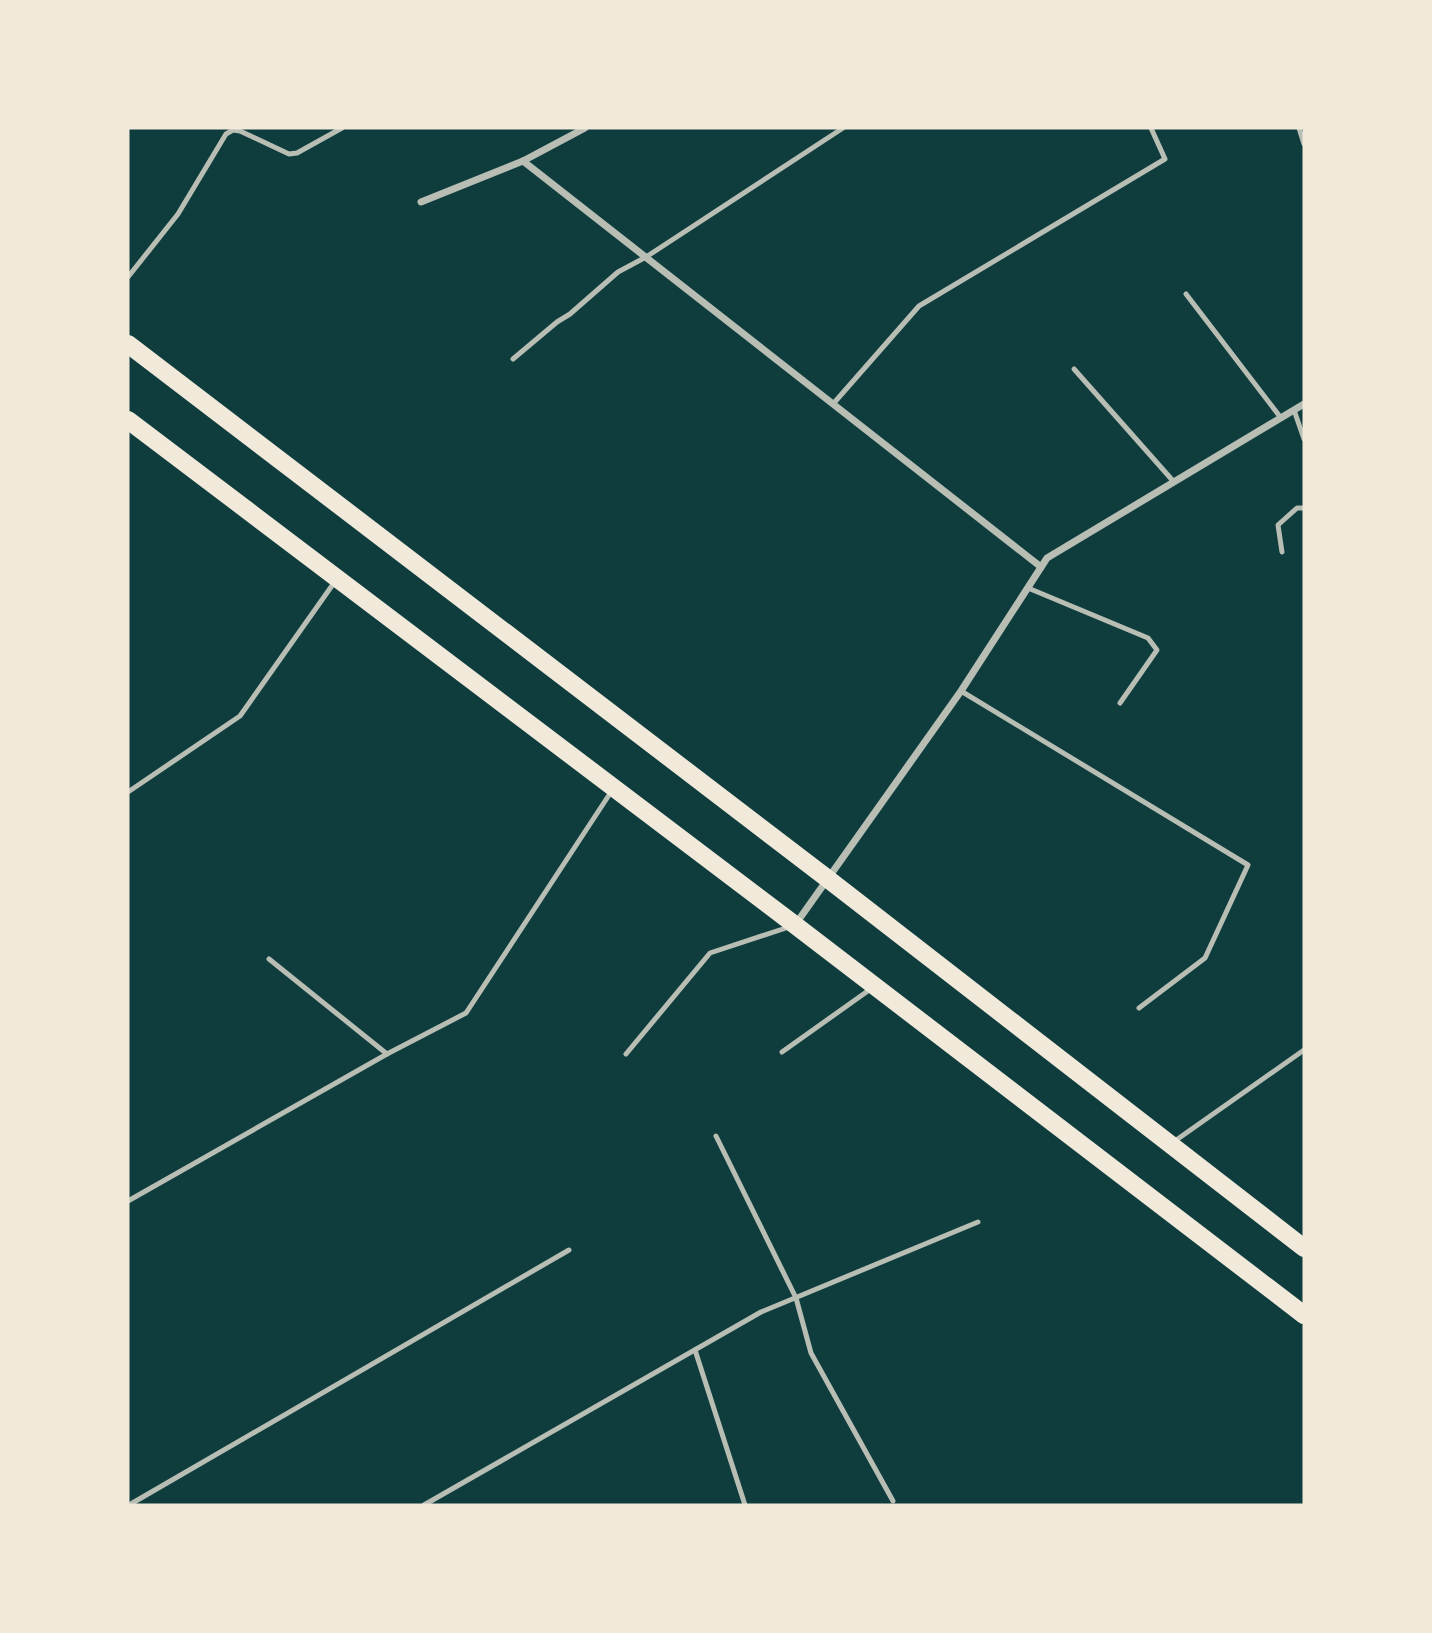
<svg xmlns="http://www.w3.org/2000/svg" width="1432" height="1633" font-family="'Alegreya Sans',sans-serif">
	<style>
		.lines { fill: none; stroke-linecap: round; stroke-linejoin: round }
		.service { stroke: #b8beb3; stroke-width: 5 }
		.minor { stroke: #b8beb3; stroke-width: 7 }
		.primary { stroke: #f1e9da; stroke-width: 18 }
	</style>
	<rect width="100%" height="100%" fill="#0f3d3e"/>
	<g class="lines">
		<g class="service">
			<path d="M1299,128L1304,144"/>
			<path d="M128,277L178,214L226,134L233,130L240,131L289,154L297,153L342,128"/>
			<path d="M1186,294L1281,418"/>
			<path d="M513,359L557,322L570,314L618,272L646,257L843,128"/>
			<path d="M1074,369L1174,482"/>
			<path d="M833,404L919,306L1165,159L1151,128"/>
			<path d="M1294,410L1304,439"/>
			<path d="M1282,552L1278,525L1297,508H1304"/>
			<path d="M1028,588L1148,638L1157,650L1120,703"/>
			<path d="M961,691L1248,865L1205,958L1139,1008"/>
			<path d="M128,792L240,716L336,580"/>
			<path d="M782,1052L872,988"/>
			<path d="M387,1054L466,1013L611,792"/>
			<path d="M626,1054L710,953L789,927"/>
			<path d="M716,1136L796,1298L811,1353L893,1501"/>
			<path d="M1172,1143L1304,1050"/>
			<path d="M128,1201L387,1054L269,959"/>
			<path d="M695,1350L745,1505"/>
			<path d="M129,1505L569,1250"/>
			<path d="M424,1505L761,1312L978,1222"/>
		</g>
		<g class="minor">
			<path d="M523,161L1041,567"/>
			<path d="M421,202L523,161L585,128"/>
			<path d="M795,925L961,691L1047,558L1304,404"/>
		</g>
		<g class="primary">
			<path d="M128,344L828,879L1304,1248"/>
			<path d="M128,420L795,925L1304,1315"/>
		</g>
	</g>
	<rect width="1432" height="1633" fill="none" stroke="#f1e9da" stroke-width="259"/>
</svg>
